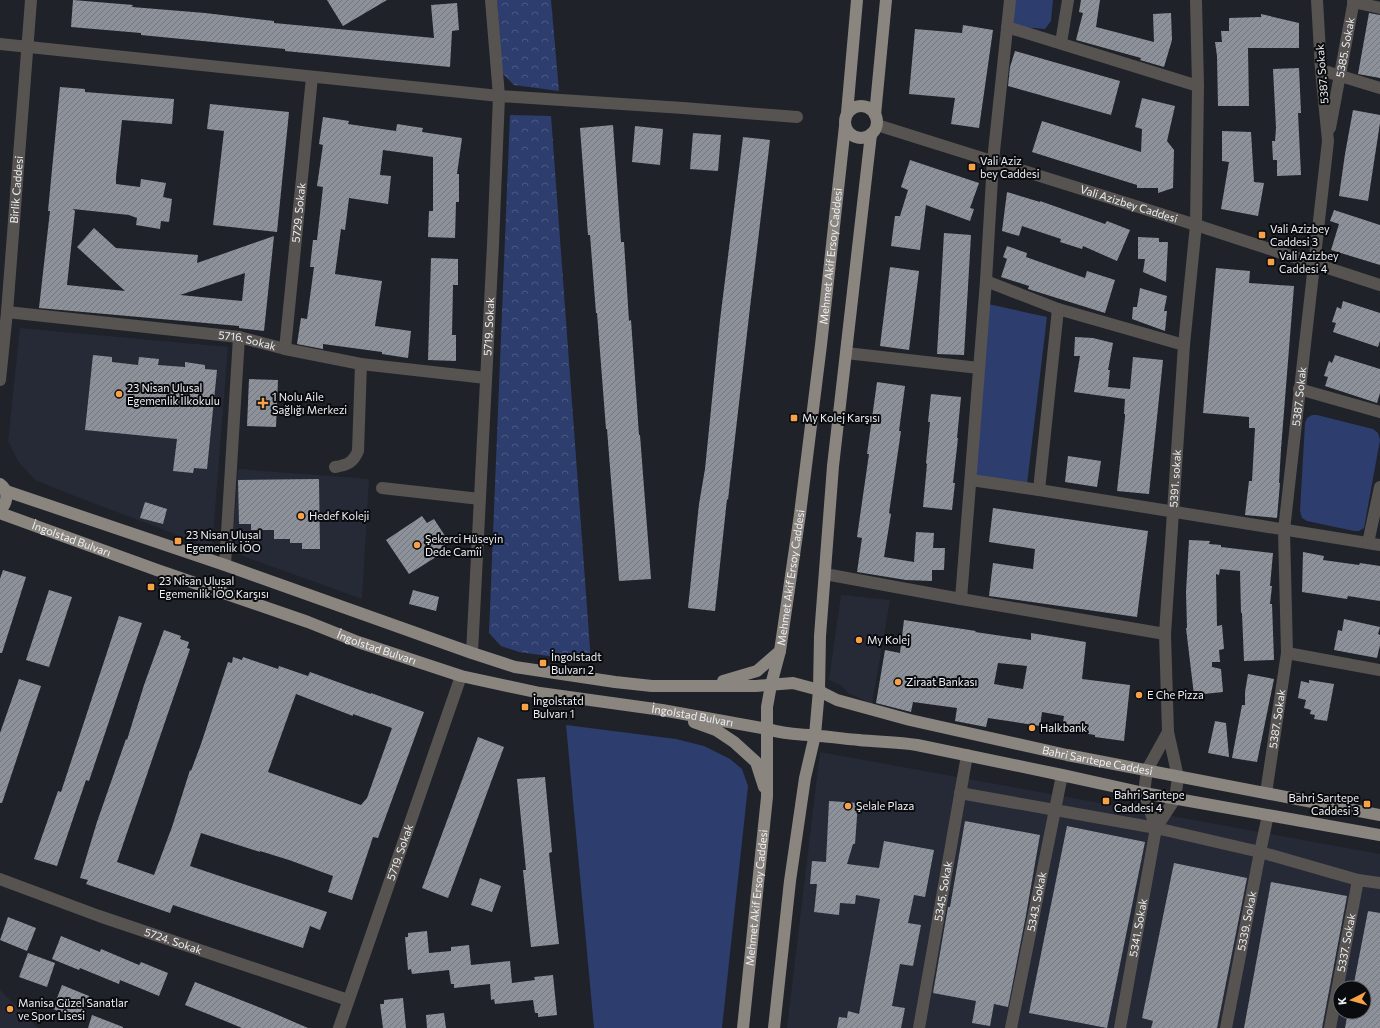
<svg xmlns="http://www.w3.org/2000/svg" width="1380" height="1028" font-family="Commissioner,sans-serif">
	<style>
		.built { fill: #262a37; fill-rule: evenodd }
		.green { fill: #2d3d6d }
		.forest { fill: url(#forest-crowns) }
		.building { fill: url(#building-hatch); fill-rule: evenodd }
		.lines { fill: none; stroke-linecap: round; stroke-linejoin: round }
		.minor { stroke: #575351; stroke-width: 12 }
		.major { stroke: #8b857f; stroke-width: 12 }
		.poi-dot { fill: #f7a148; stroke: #0a0b0e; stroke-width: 1.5 }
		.labels { text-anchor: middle; stroke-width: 4; stroke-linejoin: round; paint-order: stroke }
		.street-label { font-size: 11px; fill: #eef0f5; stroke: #0a0b0e }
		.poi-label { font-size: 11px; fill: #eef0f5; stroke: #0a0b0e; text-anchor: start }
	</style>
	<defs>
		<pattern id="forest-crowns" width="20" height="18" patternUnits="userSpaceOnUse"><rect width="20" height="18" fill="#2d3d6d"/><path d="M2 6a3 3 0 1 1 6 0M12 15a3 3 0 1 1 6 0" fill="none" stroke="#4c5982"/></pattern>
		<pattern id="building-hatch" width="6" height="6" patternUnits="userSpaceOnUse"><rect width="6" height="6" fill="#8d919a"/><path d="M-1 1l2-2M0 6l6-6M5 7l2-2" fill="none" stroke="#74777e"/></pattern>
	</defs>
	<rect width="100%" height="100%" fill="#1f2229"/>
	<g class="built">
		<path d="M20,328L228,347L212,548L80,498L35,480L18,461L8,441Z"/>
		<path d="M238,469L369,479L362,599L232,552Z"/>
		<path d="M841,595L890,600L872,704L848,693L842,686L829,680Z"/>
		<path d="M820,752L1380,854V1028H787ZM1340,988H1364V1012H1340Z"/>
		<path d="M0,990L38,1028H0Z"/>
	</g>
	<g class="green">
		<path d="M1015,0H1053L1051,21L1045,29L1021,27L1014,23L1013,16Z"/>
		<path d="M988,304L1047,317L1027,484L976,479Z"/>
		<path d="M1312,415H1317L1373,429L1378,433L1380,440L1364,528L1359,531H1354L1307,521L1302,518L1300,511L1305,423L1307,418Z"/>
		<path d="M566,725L676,739L704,746L730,759L742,769L748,786L722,1028H594Z"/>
	</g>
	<g class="forest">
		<path d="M497,0H551L559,91L514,85L502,73Z"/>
		<path d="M510,115L551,116L591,662L519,652L501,646L489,633Z"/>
	</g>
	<g class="building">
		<path d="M73,0L133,5L132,7L205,13L274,21V23L434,38L431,5L457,3L459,30L452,31L450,67L285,51V49L141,35V33L71,27Z"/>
		<path d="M327,0H387L343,26Z"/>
		<path d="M1081,0H1100L1096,27L1154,42L1153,14L1171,13L1172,40L1164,67L1140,60L1141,58L1076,40L1083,13L1079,12Z"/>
		<path d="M1369,13L1380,15V78L1358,74Z"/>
		<path d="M1261,14L1299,23V48H1248L1249,106H1218L1217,56L1215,42H1222L1221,31H1229V18L1261,17Z"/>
		<path d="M963,25L993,30L979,128L951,124L955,98L909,94L915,29L962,33Z"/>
		<path d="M1015,51L1120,81L1111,115L1008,86L1010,67Z"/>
		<path d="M1299,68L1301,113H1298L1301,175L1277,176V160H1273L1272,141H1275L1276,128L1273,69Z"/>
		<path d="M60,87L85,89V92L174,99L172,124L122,120L116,177V184L140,187L141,179L166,183L163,197L172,199L169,222L161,221L160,229L136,225L137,218L129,215L73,209L75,211L67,285L125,291L77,247L94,228L116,248L198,255L197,263L274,236L264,331L239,328V326L39,308L50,211H48ZM245,273L242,301L180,295Z"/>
		<path d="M1142,98L1175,106L1167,141L1174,150L1173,188L1158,193V188H1137V185L1032,152L1042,121L1141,152L1142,129L1135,127Z"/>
		<path d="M210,104L289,112L277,232L213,225L224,131L207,129Z"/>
		<path d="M1353,110L1380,115V123L1368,201L1339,196L1345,154Z"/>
		<path d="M323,117L349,121L348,124L396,131L397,124L423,128L422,132L462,138L457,174H459V202H456L455,238L428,237L429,211H433V157L383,150L380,175L391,176L388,204L349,198L345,230L341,229L335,274L382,281L375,326L411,331L408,358L382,354V352L323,344V349L297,344L301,318L307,319L314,267H310L313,240H317L323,187L317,186L323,145L319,144Z"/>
		<path d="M613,125L621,242H624L629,321L631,320L639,435H640L651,579L619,581L607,429H606L597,313H596L590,235H588L580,128Z"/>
		<path d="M635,126L663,129L660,165L632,162Z"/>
		<path d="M1222,131L1251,132L1254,182L1264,183L1258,216L1221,209L1229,162L1222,161Z"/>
		<path d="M693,133L721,135L718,171L690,169Z"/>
		<path d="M743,137L770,140L749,316L732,464L728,500L727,499L715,611L688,608L699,504L705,469L720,320Z"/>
		<path d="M910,160L979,183L970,208L974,209L970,221L926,205L920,250L891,246L895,216H900L908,190L901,187Z"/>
		<path d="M1007,192L1040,202V201L1105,224L1107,221L1130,230L1117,261L1083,246L1082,249L1060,242L1061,239L1022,226L1019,236L1002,231Z"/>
		<path d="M1334,210L1380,225V265L1331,250L1339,224L1330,221Z"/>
		<path d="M944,233L971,235L964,355L937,354Z"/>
		<path d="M1138,237L1159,238V242H1168L1166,282L1143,272L1145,259H1138Z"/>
		<path d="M1007,246L1027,253L1026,257L1085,278L1087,271L1115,280L1105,313L1028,289L1029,286L1001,277L1007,259L1003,257Z"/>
		<path d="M431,258L458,259V285H453L452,335H456V361L428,360Z"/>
		<path d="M890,267L919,271L909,350L880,346Z"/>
		<path d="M1216,268L1250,271L1249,283L1294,286L1281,449L1279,483H1280L1277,518L1245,515L1249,481H1252L1255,428H1249V417L1203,413Z"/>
		<path d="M1140,288L1167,296L1164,311H1167L1165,331L1132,319L1133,307H1137Z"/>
		<path d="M1343,301L1380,313V341L1378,347L1333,332L1336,323L1332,322L1337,307L1341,309Z"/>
		<path d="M1075,337L1093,338L1113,343L1108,370H1110L1108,387L1130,389L1133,357L1163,360L1149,494L1117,491L1125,417V414H1124L1125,399L1074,392L1080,356H1074Z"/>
		<path d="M93,355L112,357V362L138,365L139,357L159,359L158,365L185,367V362L205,365V369L217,370L207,469L194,468L193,473L173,471L177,439L85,430Z"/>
		<path d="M1335,355L1380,369V393L1377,403L1325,386L1328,377L1324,376L1329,361L1332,363Z"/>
		<path d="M249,379L278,380L276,427L247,426Z"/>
		<path d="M877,382L905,386L899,431H901L889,513L891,514L884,557L914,562L916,532L934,533L933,548H945L944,570H932V581L906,580L857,572L862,538L857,537L869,454H867Z"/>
		<path d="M931,394L961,397L957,438H958L953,483H955L952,510L923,507L927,464L926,463L930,422H928Z"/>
		<path d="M1068,456L1101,461L1097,487L1065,482Z"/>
		<path d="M319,479L320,549H302V543H290V539H274V530H251V524H239L238,480Z"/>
		<path d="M145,502L167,509L163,524L140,518Z"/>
		<path d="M993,508L1148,531L1137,617L989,596L993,563L1033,569L1035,549L989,542Z"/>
		<path d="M422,516L427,523L434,519L449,542L441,547L444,552L409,574L386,540Z"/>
		<path d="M1189,540L1210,541L1209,544L1221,545V547L1273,553L1270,586H1272L1270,604H1272L1274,660L1244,661L1242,613H1241L1240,571L1220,569L1219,575L1216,574L1217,626L1222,625L1224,649L1219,650L1220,662H1212V667L1221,669L1223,692L1194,695L1186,628H1187L1186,592Z"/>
		<path d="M1303,552L1324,556L1323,560L1359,565L1360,563L1380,566V601L1348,596L1347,599L1302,592Z"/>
		<path d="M3,570L26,577L2,653H0V579Z"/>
		<path d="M49,590L72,597L49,667L26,660Z"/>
		<path d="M413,590L439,597L436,611L409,604Z"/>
		<path d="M119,616L142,623L89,781L86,780L57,866L34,859L58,791L61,792Z"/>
		<path d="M1344,619L1380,627L1378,634L1380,635V645L1377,658L1334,650L1338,630L1342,631Z"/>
		<path d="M904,620L976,631L975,632L1031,640V633L1086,642L1082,679L1130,685L1124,741L1095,737V735L1062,730L1064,716L1042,712L1040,726L988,718L986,727L955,721L957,708L913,702L911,712L876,703L885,650L900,653ZM998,663L1027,666L1023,689L994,684Z"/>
		<path d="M164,630L181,636L180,639L189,642L187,648L190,649L117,862L154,875L172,827L190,770L191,771L201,744L228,662L232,663L233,657L242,660L243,657L278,669L279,666L308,676L310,672L371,694V693L424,712L378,838L373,837L352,900L328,892L333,876L289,860L260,851V852L201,833L190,866L327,912L320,930L310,926L303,948L173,905L170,913L86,884L88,880L80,878L97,822L126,739L127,740L144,685ZM296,694L353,716V714L392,728L367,798L361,805L268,772Z"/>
		<path d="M1248,674L1274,679L1257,762L1232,758L1242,705H1245V692Z"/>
		<path d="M19,679L41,686L2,803H0V733Z"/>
		<path d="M1309,680L1334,684L1327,721L1314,719L1315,715L1310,714L1311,710L1304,708L1306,700L1298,698L1301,681L1309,683Z"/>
		<path d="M1215,721L1226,723L1229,757L1208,753Z"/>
		<path d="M478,737L504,747L448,898L422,888Z"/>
		<path d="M545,777L552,852L549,853L559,944L531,947L523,870H526L517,779Z"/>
		<path d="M829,801L858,803L855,844H853L847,864L879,868L884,841L934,850L925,897L914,895L908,923L921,925L913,966L900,964L892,1006L905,1008L901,1028H837L839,1017L847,1018L848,1011L859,1014L880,899L856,895L855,904L840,903L839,915L814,912L817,884H810L812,861L826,862Z"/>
		<path d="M965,821L1040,835L1026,915L1008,1007L994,1004L990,1026L972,1023L976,1001L933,993L948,907H950Z"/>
		<path d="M1067,826L1145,842L1107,1028L1029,1013Z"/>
		<path d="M1174,863L1247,878L1217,1028H1151L1153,1021L1142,1018Z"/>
		<path d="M480,878L501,886L492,912L471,905Z"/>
		<path d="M1271,882L1347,896L1322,1028H1244Z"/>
		<path d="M1368,911L1380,913V1028H1345L1348,1012H1364V988H1353Z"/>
		<path d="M8,917L36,928L27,951L0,940Z"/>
		<path d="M427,931L429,953L451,951V947L469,945L471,965L510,961L512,983L535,980L534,977L553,975L557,1015L538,1017V1013H535L533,1000L495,1004L494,999L491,1000L490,984L454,988V984H451L449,970L412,974L411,969L408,970L405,937H408V933Z"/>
		<path d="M61,936L100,952L101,949L139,965L141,962L168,973L159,996L120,980L119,984L80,968L79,970L52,959Z"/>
		<path d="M28,953L55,963L47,987L19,977Z"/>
		<path d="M195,982L271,1012L308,1028H242L213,1016L185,1005Z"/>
		<path d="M62,985L89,996L81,1019L53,1009Z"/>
		<path d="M403,998L406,1028H383L380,1004H384V1000Z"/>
		<path d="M444,1013L446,1028H427L426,1015Z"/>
		<path d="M92,1015L123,1027V1028H88Z"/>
	</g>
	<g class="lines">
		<g class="minor">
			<path d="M1353,2L1380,8"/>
			<path d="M1007,27L1198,86"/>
			<path d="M1061,43L1068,0"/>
			<path d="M0,44L499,96L683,108L797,117"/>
			<path d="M1321,70L1380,88"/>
			<path id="s1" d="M877,125L1196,225L1380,285"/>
			<path id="s2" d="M1330,128L1354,0"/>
			<path d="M986,281L1058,309L1184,345"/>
			<path id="s3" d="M7,312L239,337L285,349L361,364L486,378"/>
			<path id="s4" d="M285,349L312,77"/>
			<path d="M846,353L979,368"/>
			<path id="s5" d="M0,380L7,312L31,0"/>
			<path d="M1299,389L1380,412"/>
			<path d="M335,467C347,465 353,463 358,451L361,364"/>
			<path d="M971,480L1039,490L1380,545"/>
			<path d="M382,488L480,499"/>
			<path d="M1039,490L1058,309"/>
			<path d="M1368,543L1380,487"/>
			<path d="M225,565L239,337"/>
			<path d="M825,574L961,599L1165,634"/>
			<path d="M961,599L986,281L993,161L1010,0"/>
			<path id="s6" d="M472,653L493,245L499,96L491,0"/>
			<path d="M1287,653L1380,670"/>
			<path d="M960,793L1156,828L1260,852L1358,880L1380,883"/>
			<path id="s7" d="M1266,793L1287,653L1284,530L1328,141L1321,70L1317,0"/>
			<path d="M1156,828L1144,793L1147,770L1168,732"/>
			<path id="s8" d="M0,879L99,916L348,1000"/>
			<path id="s9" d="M339,1028L461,676"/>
			<path id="s10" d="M919,1028L967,755"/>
			<path id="s11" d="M1011,1028L1062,775"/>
			<path id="s12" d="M1120,1028L1156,828L1175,799L1178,777L1168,732L1165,634L1184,345L1196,225L1198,86L1196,0"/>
			<path id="s13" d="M1226,1028L1260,852L1268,815"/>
			<path id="s14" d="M1330,1028L1358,880"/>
		</g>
		<g class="major">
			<circle cx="861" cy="122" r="16"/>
			<path d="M847,113L857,0"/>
			<path d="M875,115L886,0"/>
			<path d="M0,484C9,490 8,503 0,510"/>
			<path id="s15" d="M6,491L225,565L472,653L515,667L615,682L652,686H756L793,683L819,690L823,693L837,700L910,720L1067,755L1380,815"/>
			<path id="s16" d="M0,513L157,570L308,622L358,642L461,676L540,693L662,710L768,729C785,735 801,734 819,736C833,737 846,739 859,740C878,742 898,742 917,745L1062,775L1144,793L1380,835"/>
			<path d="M723,681L757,671L780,651"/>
			<path d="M694,722L716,730L734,742L756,762L764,787"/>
			<path id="s17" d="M743,1028L767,797V707L771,685L780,651L800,514L821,345L845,126"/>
			<path d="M774,1028L790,881L805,778L815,735L819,690L820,636L833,466L871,134"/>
		</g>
	</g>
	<g class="poi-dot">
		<rect x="968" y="163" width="8" height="8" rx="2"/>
		<rect x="1258" y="231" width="8" height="8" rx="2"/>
		<rect x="1267" y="258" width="8" height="8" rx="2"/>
		<circle cx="119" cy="394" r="4"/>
		<path d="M261 397h4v4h4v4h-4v4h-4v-4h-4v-4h4z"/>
		<rect x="790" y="414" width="8" height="8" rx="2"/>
		<circle cx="301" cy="516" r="4"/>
		<rect x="174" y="537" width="8" height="8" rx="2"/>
		<circle cx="417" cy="545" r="4"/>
		<rect x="147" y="583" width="8" height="8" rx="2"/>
		<circle cx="859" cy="640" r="4"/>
		<rect x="539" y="659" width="8" height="8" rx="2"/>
		<circle cx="898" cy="682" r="4"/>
		<circle cx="1139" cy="695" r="4"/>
		<rect x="521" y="703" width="8" height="8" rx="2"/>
		<circle cx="1032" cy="728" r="4"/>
		<rect x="1102" y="797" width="8" height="8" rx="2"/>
		<rect x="1363" y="800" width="8" height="8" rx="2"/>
		<circle cx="848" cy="806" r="4"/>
		<circle cx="10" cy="1009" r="4"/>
	</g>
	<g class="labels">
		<g class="street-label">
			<text dy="4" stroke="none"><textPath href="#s2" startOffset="82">5385. Sokak</textPath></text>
			<text transform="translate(1322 74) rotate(-95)" y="4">5387. Sokak</text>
			<text dy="4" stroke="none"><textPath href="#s5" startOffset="191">Birlik Caddesi</textPath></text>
			<text dy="4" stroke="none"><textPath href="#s1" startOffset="264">Vali Azizbey Caddesi</textPath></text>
			<text dy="4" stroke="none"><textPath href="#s4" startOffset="137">5729. Sokak</textPath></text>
			<text dy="4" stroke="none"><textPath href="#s17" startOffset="778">Mehmet Akif Ersoy Caddesi</textPath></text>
			<text dy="4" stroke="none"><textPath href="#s6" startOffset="327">5719. Sokak</textPath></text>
			<text dy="4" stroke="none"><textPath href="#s3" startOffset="242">5716. Sokak</textPath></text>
			<text dy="4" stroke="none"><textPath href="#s7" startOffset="399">5387. Sokak</textPath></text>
			<text dy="4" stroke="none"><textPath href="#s12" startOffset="560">5391. sokak</textPath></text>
			<text dy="4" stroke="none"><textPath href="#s16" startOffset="76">İngolstad Bulvarı</textPath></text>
			<text dy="4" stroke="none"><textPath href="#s17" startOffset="454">Mehmet Akif Ersoy Caddesi</textPath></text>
			<text dy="4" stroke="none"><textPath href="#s16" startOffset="400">İngolstad Bulvarı</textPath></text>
			<text dy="4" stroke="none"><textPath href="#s16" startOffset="724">İngolstad Bulvarı</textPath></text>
			<text dy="4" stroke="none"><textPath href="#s7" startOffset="75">5387. Sokak</textPath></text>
			<text dy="4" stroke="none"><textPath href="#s15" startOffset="1133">Bahri Sarıtepe Caddesi</textPath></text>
			<text dy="4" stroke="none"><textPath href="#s9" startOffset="186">5719. Sokak</textPath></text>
			<text dy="4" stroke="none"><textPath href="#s10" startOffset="139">5345. Sokak</textPath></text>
			<text dy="4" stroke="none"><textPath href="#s17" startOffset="131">Mehmet Akif Ersoy Caddesi</textPath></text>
			<text dy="4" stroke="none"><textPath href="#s11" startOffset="129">5343. Sokak</textPath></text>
			<text dy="4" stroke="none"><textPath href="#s13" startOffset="109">5339. Sokak</textPath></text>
			<text dy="4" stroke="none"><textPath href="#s12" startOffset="102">5341. Sokak</textPath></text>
			<text dy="4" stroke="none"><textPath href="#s8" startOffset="184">5724. Sokak</textPath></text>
			<text dy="4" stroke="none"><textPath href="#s14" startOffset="87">5337. Sokak</textPath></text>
		</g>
		<g class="poi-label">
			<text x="980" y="165">Vali Aziz<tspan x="980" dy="13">bey Caddesi</tspan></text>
			<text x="1270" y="233">Vali Azizbey<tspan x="1270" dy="13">Caddesi 3</tspan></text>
			<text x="1279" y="260">Vali Azizbey<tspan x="1279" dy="13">Caddesi 4</tspan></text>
			<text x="127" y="392">23 Nisan Ulusal<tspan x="127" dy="13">Egemenlik İlkokulu</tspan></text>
			<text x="272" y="401">1 Nolu Aile<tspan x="272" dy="13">Sağlığı Merkezi</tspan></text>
			<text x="802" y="422">My Kolej Karşısı</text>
			<text x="309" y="520">Hedef Koleji</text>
			<text x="186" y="539">23 Nisan Ulusal<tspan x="186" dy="13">Egemenlik İÖO</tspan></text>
			<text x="425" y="543">Şekerci Hüseyin<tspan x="425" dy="13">Dede Camîi</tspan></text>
			<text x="159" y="585">23 Nisan Ulusal<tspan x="159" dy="13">Egemenlik İÖO Karşısı</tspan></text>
			<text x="867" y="644">My Kolej</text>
			<text x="551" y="661">İngolstadt<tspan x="551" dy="13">Bulvarı 2</tspan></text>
			<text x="906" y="686">Ziraat Bankası</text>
			<text x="1147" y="699">E Che Pizza</text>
			<text x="533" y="705">İngolstatd<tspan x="533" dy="13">Bulvarı 1</tspan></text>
			<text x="1040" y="732">Halkbank</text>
			<text x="1114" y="799">Bahri Sarıtepe<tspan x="1114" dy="13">Caddesi 4</tspan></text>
			<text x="1359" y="802" text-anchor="end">Bahri Sarıtepe<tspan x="1359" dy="13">Caddesi 3</tspan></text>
			<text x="856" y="810">Şelale Plaza</text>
			<text x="18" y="1007">Manisa Güzel Sanatlar<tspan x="18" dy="13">ve Spor Lisesi</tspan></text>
		</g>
	</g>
	<g transform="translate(1352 1000) rotate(264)"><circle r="19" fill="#0a0b0e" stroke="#65676a"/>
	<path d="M0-3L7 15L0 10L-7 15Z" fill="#f7a148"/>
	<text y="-6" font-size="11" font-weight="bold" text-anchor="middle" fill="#eef0f5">K</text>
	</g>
</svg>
